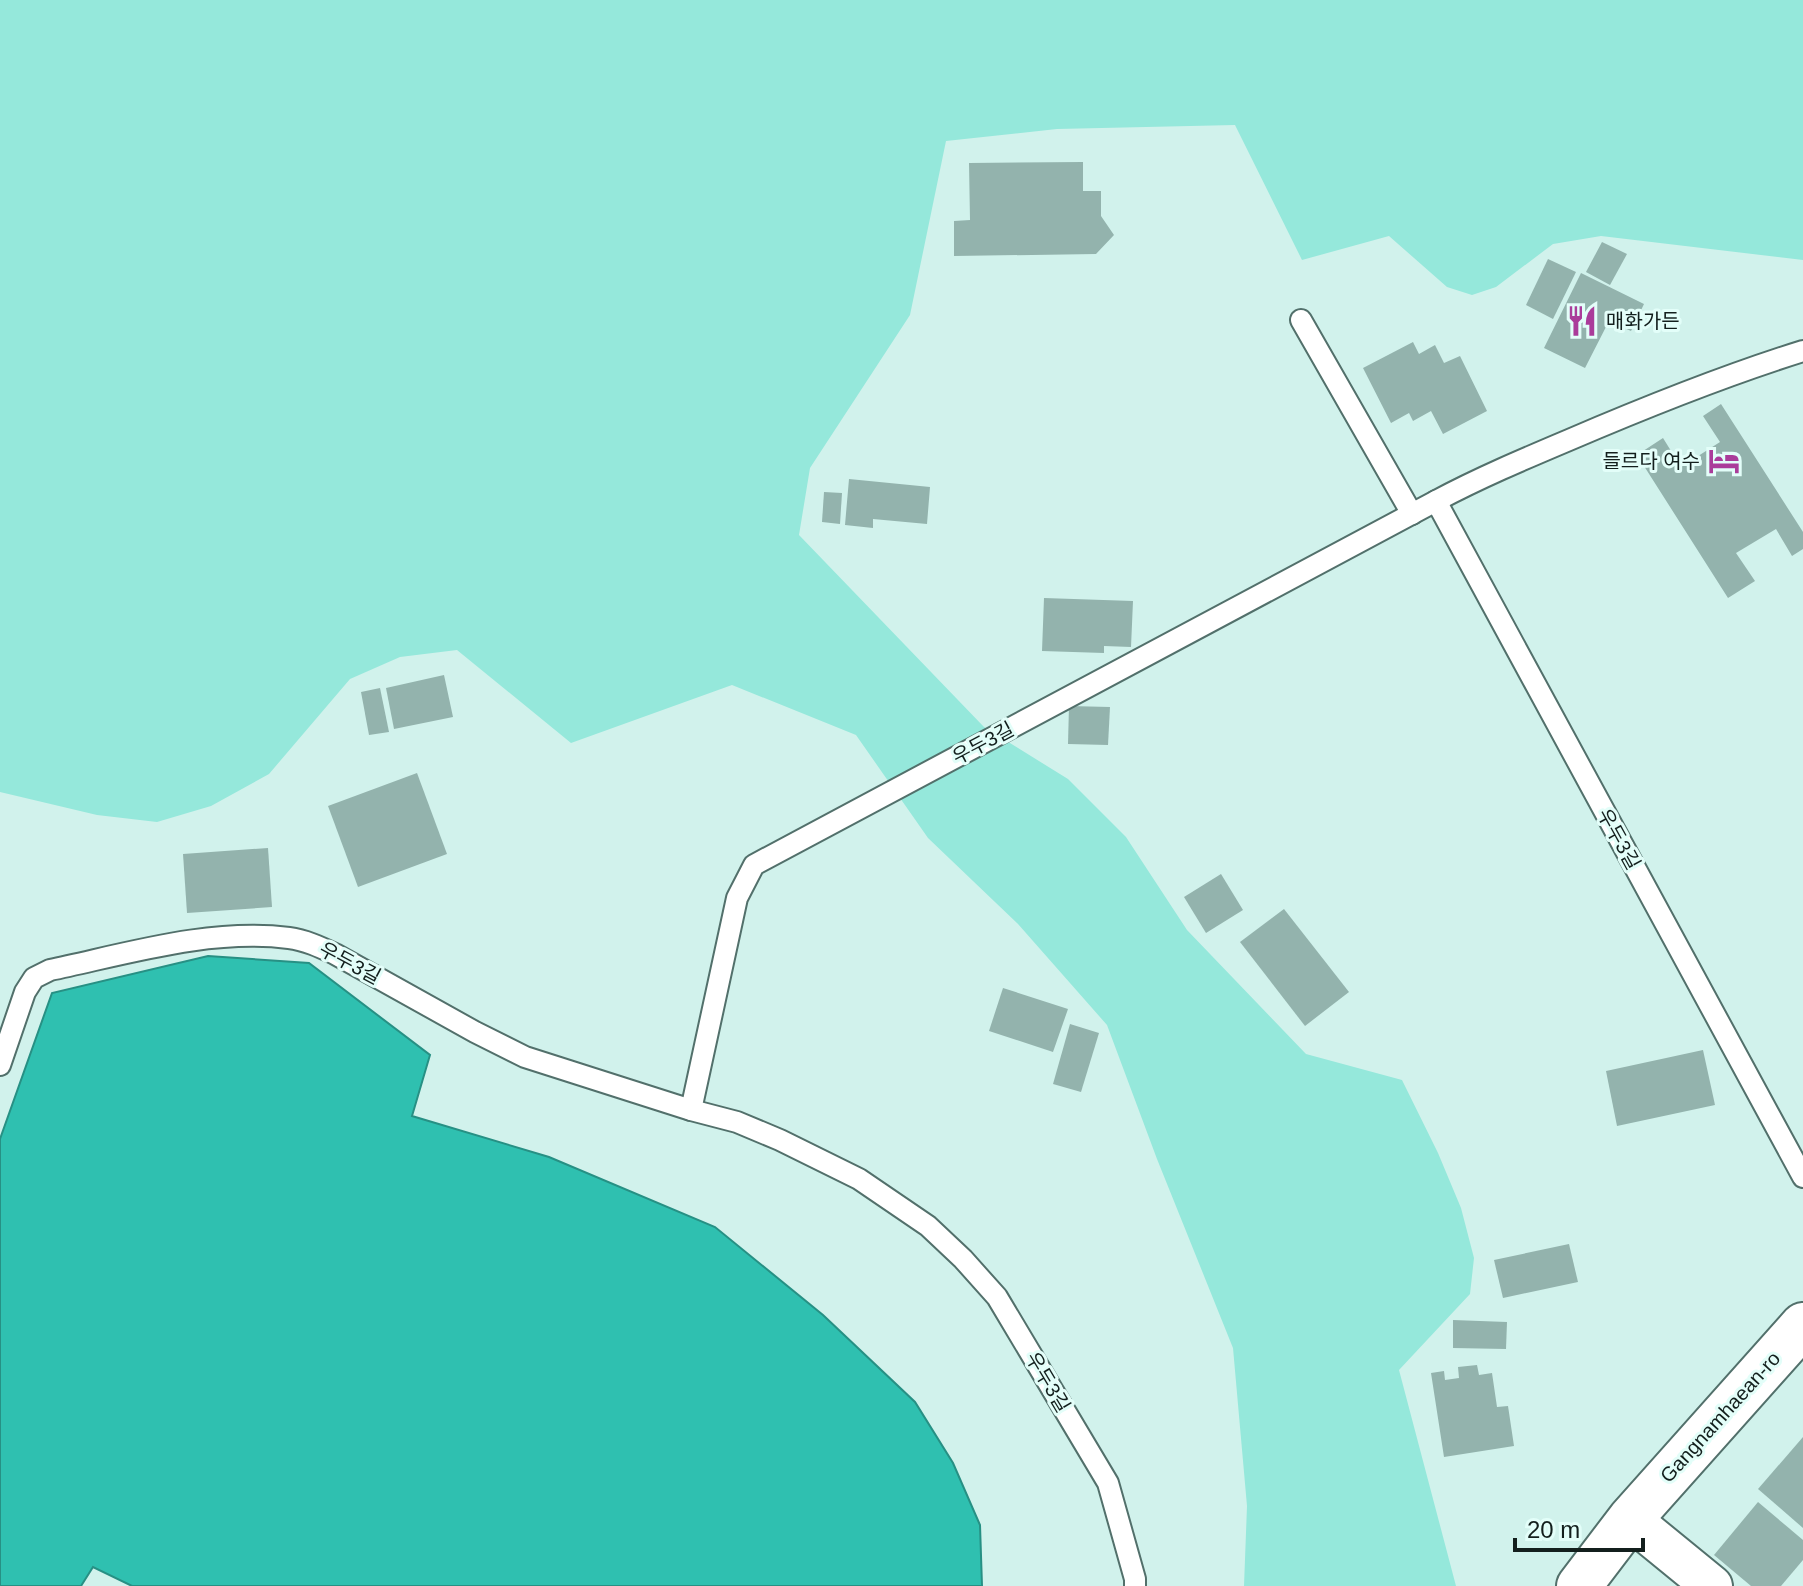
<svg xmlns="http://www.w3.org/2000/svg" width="1803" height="1586" font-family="Helvetica,'Noto Sans KR',sans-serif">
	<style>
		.green { fill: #95e8db }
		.water { fill: #2fc0b0; stroke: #279084; stroke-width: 2 }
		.building { fill: #93b3ad }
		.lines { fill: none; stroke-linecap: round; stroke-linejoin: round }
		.service-casing { stroke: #52706b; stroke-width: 24 }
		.minor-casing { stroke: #52706b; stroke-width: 44 }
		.tertiary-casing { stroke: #52706b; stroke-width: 48 }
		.service { stroke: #fff; stroke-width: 20 }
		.minor { stroke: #fff; stroke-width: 40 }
		.tertiary { stroke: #fff; stroke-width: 44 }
		.labels { text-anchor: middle; stroke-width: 6; stroke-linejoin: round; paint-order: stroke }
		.poi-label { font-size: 20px; fill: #131f1d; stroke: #e3fef9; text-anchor: start }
		.street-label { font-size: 20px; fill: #131f1d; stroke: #e3fef9 }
	</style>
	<rect width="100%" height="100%" fill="#d1f2ec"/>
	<path class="green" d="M0,0H1803V260L1601,236L1553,244L1496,287L1472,295L1447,287L1389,236L1302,260L1235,125L1057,129L946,141L910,315L810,468L799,535L984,727L1068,779L1126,837L1187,930L1306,1054L1402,1080L1438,1153L1461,1208L1474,1258L1470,1294L1399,1370L1456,1586H1244L1247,1506L1233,1348L1157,1159L1107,1025L1018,924L928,838L856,735L732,685L571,743L457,650L400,657L350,679L269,774L211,806L157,822L97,815L0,792Z"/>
	<path class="water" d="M208,956L309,963L430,1055L412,1116L549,1157L715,1227L823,1315L915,1402L953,1463L980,1525L982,1586H132L93,1567L81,1586H0V1139L52,993Z"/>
	<g class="building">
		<path d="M1083,162V191H1101V216L1114,235L1096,254L954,256V221L970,220L969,163Z"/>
		<path d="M1602,242L1627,254L1610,285L1586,272Z"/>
		<path d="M1548,259L1576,272L1553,319L1526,305Z"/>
		<path d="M1581,273L1644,304L1631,331L1609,321L1585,368L1544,348Z"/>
		<path d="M1413,342L1419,354L1435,345L1444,363L1460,356L1487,411L1443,434L1431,411L1413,421L1409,413L1391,423L1363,368Z"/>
		<path d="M1721,404L1803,532V549L1792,556L1776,529L1736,553L1755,581L1728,598L1637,455L1663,438L1681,467L1720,442L1703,416Z"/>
		<path d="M849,479L930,487L927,524L873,519V528L845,525Z"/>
		<path d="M824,492L842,493L840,524L822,522Z"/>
		<path d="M1044,598L1133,601L1131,647L1104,646V653L1042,651Z"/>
		<path d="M444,675L453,717L394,729L386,688Z"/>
		<path d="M380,688L389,732L369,735L361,692Z"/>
		<path d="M1069,706L1110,707L1108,745L1068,744Z"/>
		<path d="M417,773L447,854L358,887L328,806Z"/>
		<path d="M268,848L272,907L187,913L183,854Z"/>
		<path d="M1221,874L1243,910L1206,933L1184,897Z"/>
		<path d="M1284,909L1349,992L1305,1026L1240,942Z"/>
		<path d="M1003,988L1068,1009L1053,1052L989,1031Z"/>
		<path d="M1070,1024L1099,1033L1081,1092L1053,1084Z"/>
		<path d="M1703,1050L1715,1105L1617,1126L1606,1071Z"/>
		<path d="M1569,1244L1578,1282L1503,1298L1494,1260Z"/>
		<path d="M1453,1320L1507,1322L1506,1349L1453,1348Z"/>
		<path d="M1477,1365L1479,1375L1492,1373L1497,1407L1508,1406L1514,1446L1444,1457L1431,1373L1444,1371L1445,1380L1459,1378L1458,1367Z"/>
		<path d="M1803,1437V1528L1758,1489Z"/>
		<path d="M1758,1502L1803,1540V1560L1781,1586H1751L1714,1555Z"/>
	</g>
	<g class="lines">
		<defs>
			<g id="service">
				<path d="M1301,320L1412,514"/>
				<path d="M1436,501C1479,478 1524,459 1569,440C1646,407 1723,376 1803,351"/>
				<path d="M0,1065L25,992L34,978L50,970C126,954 210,928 289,938C305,940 320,947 335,954L475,1032L525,1057L691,1110L737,1122L780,1140L859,1179L928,1226L963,1259L997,1297L1108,1483L1135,1579V1586"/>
				<path d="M691,1110L737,898L754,865L1436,501L1803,1177"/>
			</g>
			<path id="minor" d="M1630,1519L1712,1586"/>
			<path id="tertiary" d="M1579,1586L1630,1519L1803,1325"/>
		</defs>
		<use href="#service" class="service-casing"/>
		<use href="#minor" class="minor-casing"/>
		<use href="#tertiary" class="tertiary-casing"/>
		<use href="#service" class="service"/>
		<use href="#minor" class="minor"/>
		<use href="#tertiary" class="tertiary"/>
	</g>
	<defs>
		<symbol id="restaurant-bare" viewBox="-9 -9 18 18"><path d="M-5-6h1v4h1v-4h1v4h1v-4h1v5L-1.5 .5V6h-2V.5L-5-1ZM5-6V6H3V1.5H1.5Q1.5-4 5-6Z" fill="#aa3c9a" stroke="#e3fef9" stroke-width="2.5" paint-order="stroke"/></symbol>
		<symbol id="hotel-bare" viewBox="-9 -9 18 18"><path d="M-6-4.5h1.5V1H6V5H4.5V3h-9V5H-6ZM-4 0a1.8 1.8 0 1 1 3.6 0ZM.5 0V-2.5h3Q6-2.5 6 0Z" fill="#aa3c9a" stroke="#e3fef9" stroke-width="2.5" paint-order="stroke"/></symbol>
	</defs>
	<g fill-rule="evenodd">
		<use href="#restaurant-bare" x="1560" y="299" width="44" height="44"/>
		<use href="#hotel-bare" x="1702" y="439" width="44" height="44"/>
	</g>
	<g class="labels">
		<g class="poi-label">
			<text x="1606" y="328">매화가든</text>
			<text x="1700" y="468" text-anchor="end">들르다 여수</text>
		</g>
		<g class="street-label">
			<text transform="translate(983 743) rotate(-28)" y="7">우두3길</text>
			<text transform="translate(1619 839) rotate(61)" y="7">우두3길</text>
			<text transform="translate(350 963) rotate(28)" y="7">우두3길</text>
			<text transform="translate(1048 1382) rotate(59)" y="7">우두3길</text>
			<text transform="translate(1720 1417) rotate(-48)" y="7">Gangnamhaean-ro</text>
		</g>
	</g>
	<path d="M1515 1538v12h128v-12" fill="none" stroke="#131f1d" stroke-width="4"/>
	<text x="1527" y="1538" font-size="24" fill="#131f1d" stroke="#e3fef9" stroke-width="6" paint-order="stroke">20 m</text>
</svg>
